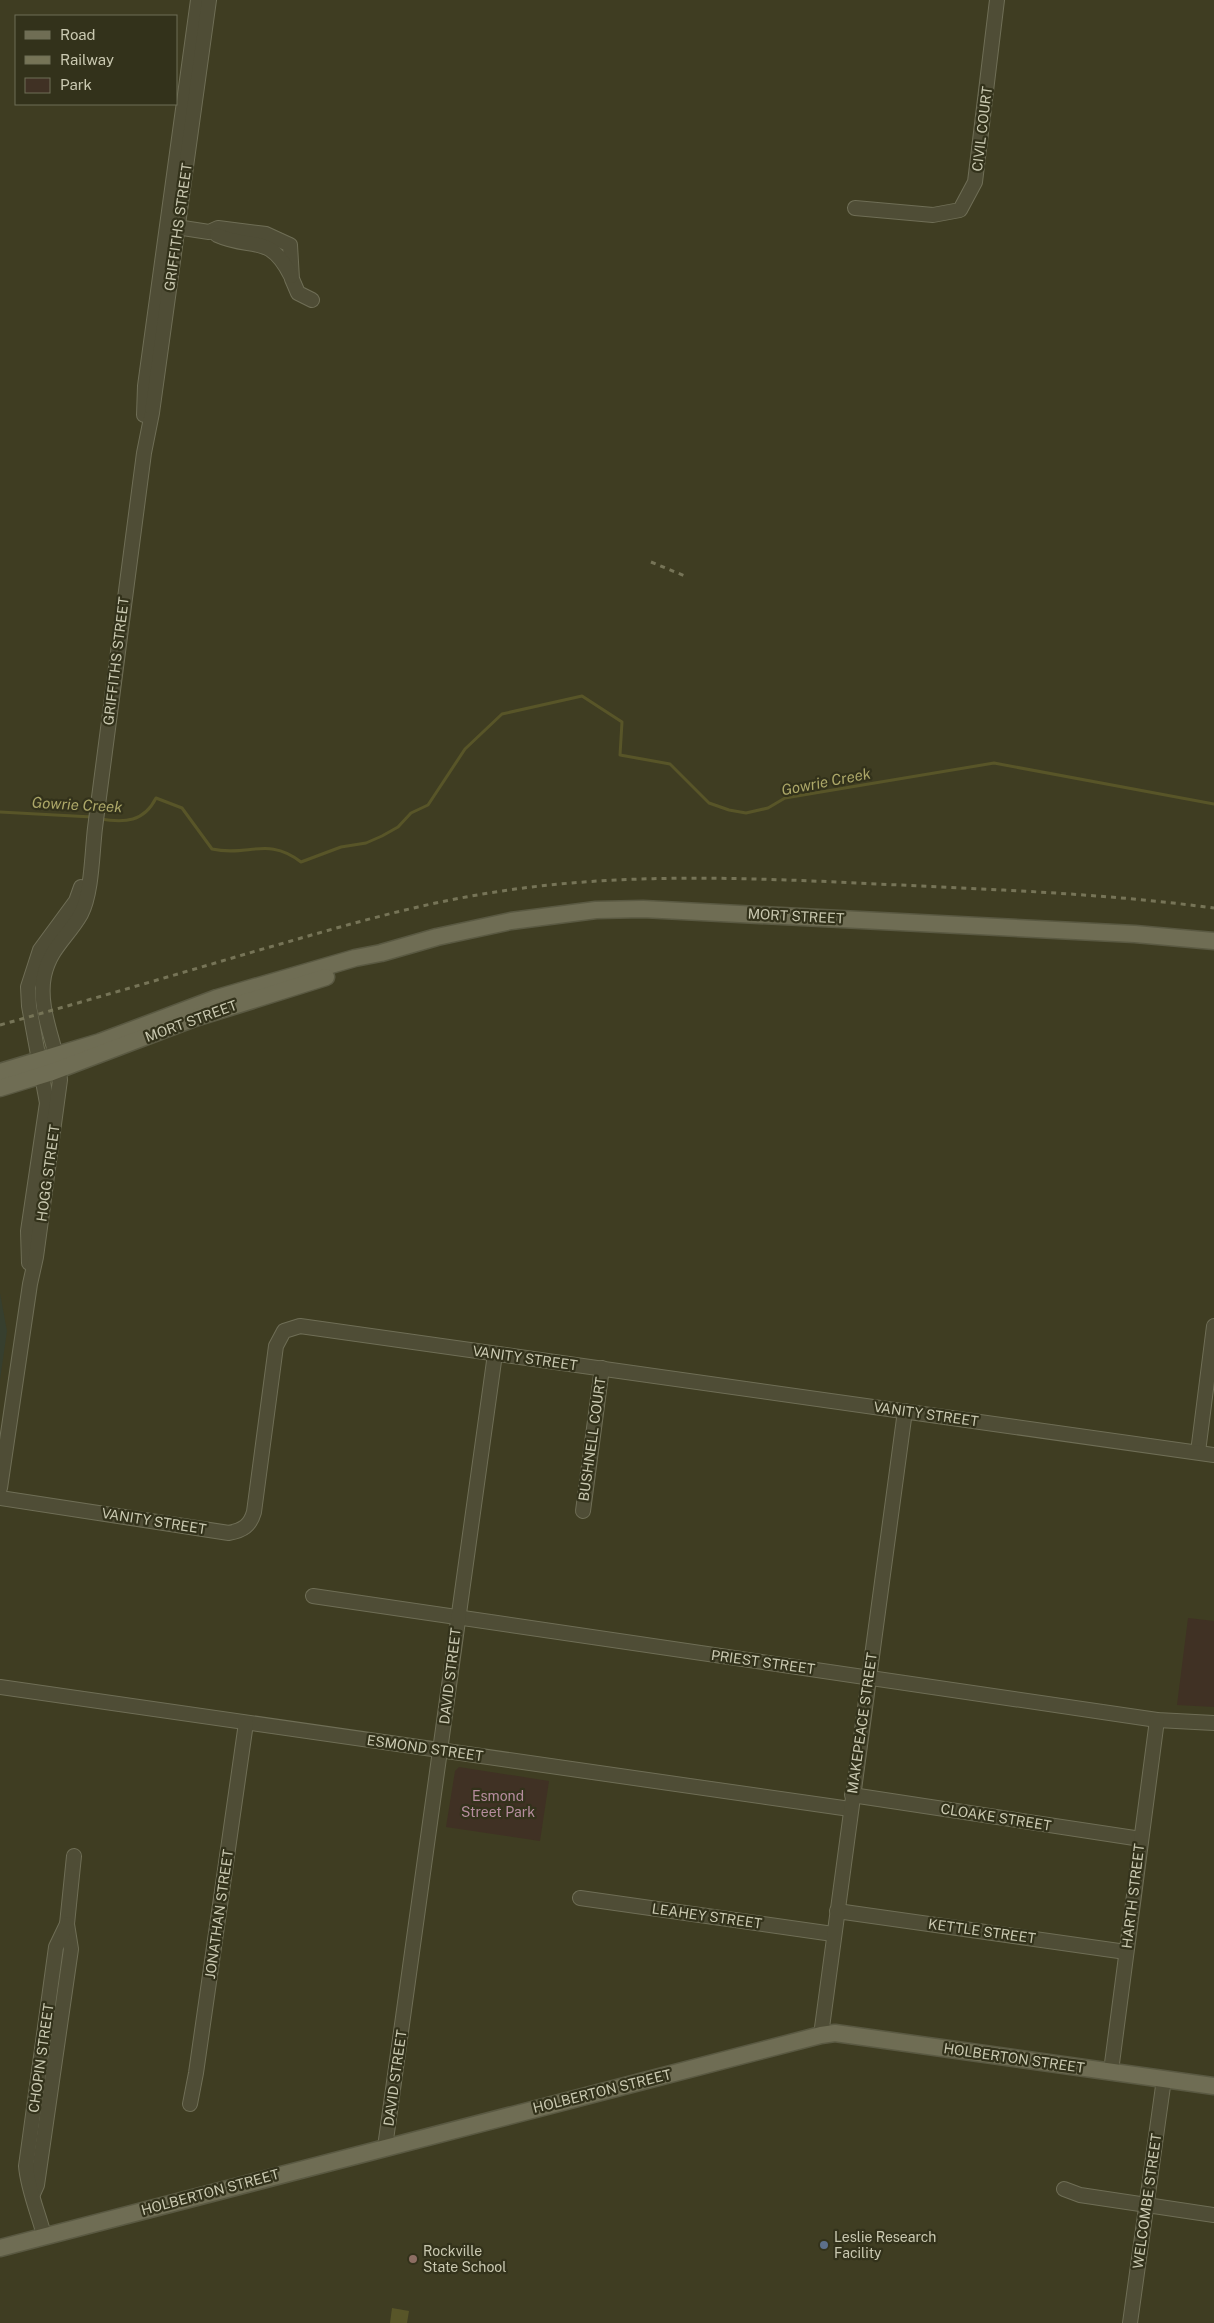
<svg xmlns="http://www.w3.org/2000/svg" width="1214" height="2323" font-family="'Public Sans',sans-serif">
	<style>
		.medical { fill: #373f2e }
		.green { fill: #403124 }
		.water { fill: #585528 }
		.lines { fill: none; stroke-linecap: round; stroke-linejoin: round }
		.stream { stroke: #585528; stroke-width: 3 }
		.minor-casing { stroke: #6f6e56; stroke-width: 16 }
		.major-casing { stroke: #5a5942; stroke-width: 19 }
		.minor { stroke: #4f4d36; stroke-width: 14 }
		.major { stroke: #6f6d54; stroke-width: 16 }
		.rail { stroke: #767457; stroke-width: 3; stroke-dasharray: 5 5; stroke-linecap: butt }
		.service-dot { fill: #5c6f8a; stroke: #33321b; stroke-width: 2 }
		.education-dot { fill: #8d6e63; stroke: #33321b; stroke-width: 2 }
		.labels { text-anchor: middle; stroke-width: 4.5; stroke-linejoin: round; paint-order: stroke }
		.street-label { font-size: 14px; fill: #cac9b1; stroke: #33321b }
		.park-label { font-size: 14px; fill: #b68d9e; stroke: #33321b }
		.poi-label { font-size: 14px; fill: #cac9b1; stroke: #33321b; text-anchor: start }
		.water-label { font-size: 15px; font-style: italic; fill: #aca768; stroke: #33321b }
	</style>
	<rect width="100%" height="100%" fill="#3f3d22"/>
	<path class="medical" d="M0,1293L7,1331L0,1380Z"/>
	<g class="green">
		<path d="M1188,1618L1214,1621V1707L1177,1705Z"/>
		<path d="M459,1767L549,1781L540,1841L446,1827L455,1771Z"/>
	</g>
	<path class="water" d="M392,2308L409,2311L407,2323H390Z"/>
	<g class="lines">
		<g class="stream">
			<path d="M0,812L92,817"/>
			<path d="M100,819C125,823 144,822 156,798L182,808L212,849C248,857 268,836 301,862L341,847L366,843L382,836L398,827L411,813L428,805L465,749L502,714L582,696L622,722L620,755L670,764L709,803L729,810L746,813L768,808L785,798L994,763L1214,804"/>
		</g>
		<defs>
			<g id="minor">
				<path d="M855,208L933,215L960,210L975,182L997,0"/>
				<path d="M170,226L209,232L218,228L266,234L290,245L292,279L298,293L312,300"/>
				<path d="M217,235C252,251 269,232 291,276"/>
				<path d="M144,415L145,386L198,0"/>
				<path d="M29,1263L28,1231L47,1103L29,1006L28,987L40,950L76,901L81,887"/>
				<path d="M1198,1452L1214,1326"/>
				<path d="M0,1488L30,1284L36,1257L60,1080C58,1046 37,1011 44,976C50,948 68,937 81,914C92,893 92,853 95,828L144,453L152,413L209,0"/>
				<path d="M0,1498L229,1533C243,1530 250,1526 254,1512L276,1346L284,1331L300,1326L1214,1455"/>
				<path d="M583,1511L602,1368"/>
				<path d="M313,1596L1157,1720L1214,1723"/>
				<path d="M0,1687L850,1809"/>
				<path d="M852,1795L1141,1839"/>
				<path d="M580,1898L833,1934"/>
				<path d="M837,1911L1126,1952"/>
				<path d="M821,2035L905,1411"/>
				<path d="M1111,2071L1157,1720"/>
				<path d="M190,2104L196,2073L246,1723"/>
				<path d="M385,2147L495,1354"/>
				<path d="M1064,2189L1080,2195L1214,2215"/>
				<path d="M33,2194L37,2185L71,1949L67,1924L74,1856"/>
				<path d="M44,2235C38,2212 28,2190 26,2166L56,1947L67,1924"/>
				<path d="M1130,2323L1164,2079"/>
			</g>
			<g id="major">
				<path d="M0,1072L100,1042L217,998L355,958L381,953L437,937L511,921L596,910L643,909L1135,934L1214,941"/>
				<path d="M0,1088L52,1072L192,1019L326,977"/>
				<path d="M0,2248L821,2035L835,2033L1214,2086"/>
			</g>
		</defs>
		<use href="#minor" class="minor-casing"/>
		<use href="#major" class="major-casing"/>
		<use href="#minor" class="minor"/>
		<use href="#major" class="major"/>
		<g class="rail">
			<path d="M651,562L685,576"/>
			<path d="M0,1025C86,1001 171,976 256,951C326,931 395,910 466,897C610,870 754,878 899,885C1004,890 1109,894 1214,908"/>
		</g>
	</g>
	<circle class="service-dot" cx="824" cy="2245" r="5"/>
	<circle class="education-dot" cx="413" cy="2259" r="5"/>
	<g class="labels">
		<g class="street-label">
			<text transform="translate(982 129) rotate(-83)" y="5">CIVIL COURT</text>
			<text transform="translate(178 227) rotate(-82)" y="5">GRIFFITHS STREET</text>
			<text transform="translate(116 661) rotate(-83)" y="5">GRIFFITHS STREET</text>
			<text transform="translate(796 916) rotate(3)" y="5">MORT STREET</text>
			<text transform="translate(191 1021) rotate(-20)" y="5">MORT STREET</text>
			<text transform="translate(48 1173) rotate(-82)" y="5">HOGG STREET</text>
			<text transform="translate(525 1358) rotate(8)" y="5">VANITY STREET</text>
			<text transform="translate(926 1414) rotate(8)" y="5">VANITY STREET</text>
			<text transform="translate(592 1439) rotate(-82)" y="5">BUSHNELL COURT</text>
			<text transform="translate(154 1521) rotate(9)" y="5">VANITY STREET</text>
			<text transform="translate(763 1662) rotate(8)" y="5">PRIEST STREET</text>
			<text transform="translate(450 1676) rotate(-83)" y="5">DAVID STREET</text>
			<text transform="translate(862 1723) rotate(-82)" y="5">MAKEPEACE STREET</text>
			<text transform="translate(425 1748) rotate(8)" y="5">ESMOND STREET</text>
			<text transform="translate(996 1817) rotate(9)" y="5">CLOAKE STREET</text>
			<text transform="translate(1133 1896) rotate(-83)" y="5">HARTH STREET</text>
			<text transform="translate(219 1914) rotate(-82)" y="5">JONATHAN STREET</text>
			<text transform="translate(707 1916) rotate(8)" y="5">LEAHEY STREET</text>
			<text transform="translate(982 1931) rotate(8)" y="5">KETTLE STREET</text>
			<text transform="translate(41 2058) rotate(-82)" y="5">CHOPIN STREET</text>
			<text transform="translate(1014 2058) rotate(8)" y="5">HOLBERTON STREET</text>
			<text transform="translate(395 2078) rotate(-82)" y="5">DAVID STREET</text>
			<text transform="translate(602 2091) rotate(-14)" y="5">HOLBERTON STREET</text>
			<text transform="translate(210 2192) rotate(-15)" y="5">HOLBERTON STREET</text>
			<text transform="translate(1147 2201) rotate(-82)" y="5">WELCOMBE STREET</text>
		</g>
		<g class="park-label">
			<text x="498" y="1801">Esmond<tspan x="498" dy="16">Street Park</tspan></text>
		</g>
		<g class="poi-label">
			<text x="834" y="2242">Leslie Research<tspan x="834" dy="16">Facility</tspan></text>
			<text x="423" y="2256">Rockville<tspan x="423" dy="16">State School</tspan></text>
		</g>
		<g class="water-label">
			<text transform="translate(826 782) rotate(-11)" y="5">Gowrie Creek</text>
			<text transform="translate(77 805) rotate(3)" y="5">Gowrie Creek</text>
		</g>
	</g>
	<rect x="15" y="15" width="162" height="90" fill="#33321b" stroke="#6f6e57"/>
	<rect x="25" y="31" width="25" height="8" fill="#6f6d54" stroke="#6f6e57"/>
	<text x="60" y="40" font-size="15" fill="#cac9b1">Road</text>
	<rect x="25" y="56" width="25" height="8" fill="#767457" stroke="#6f6e57"/>
	<text x="60" y="65" font-size="15" fill="#cac9b1">Railway</text>
	<rect x="25" y="78" width="25" height="15" fill="#403124" stroke="#6f6e57"/>
	<text x="60" y="90" font-size="15" fill="#cac9b1">Park</text>
</svg>
